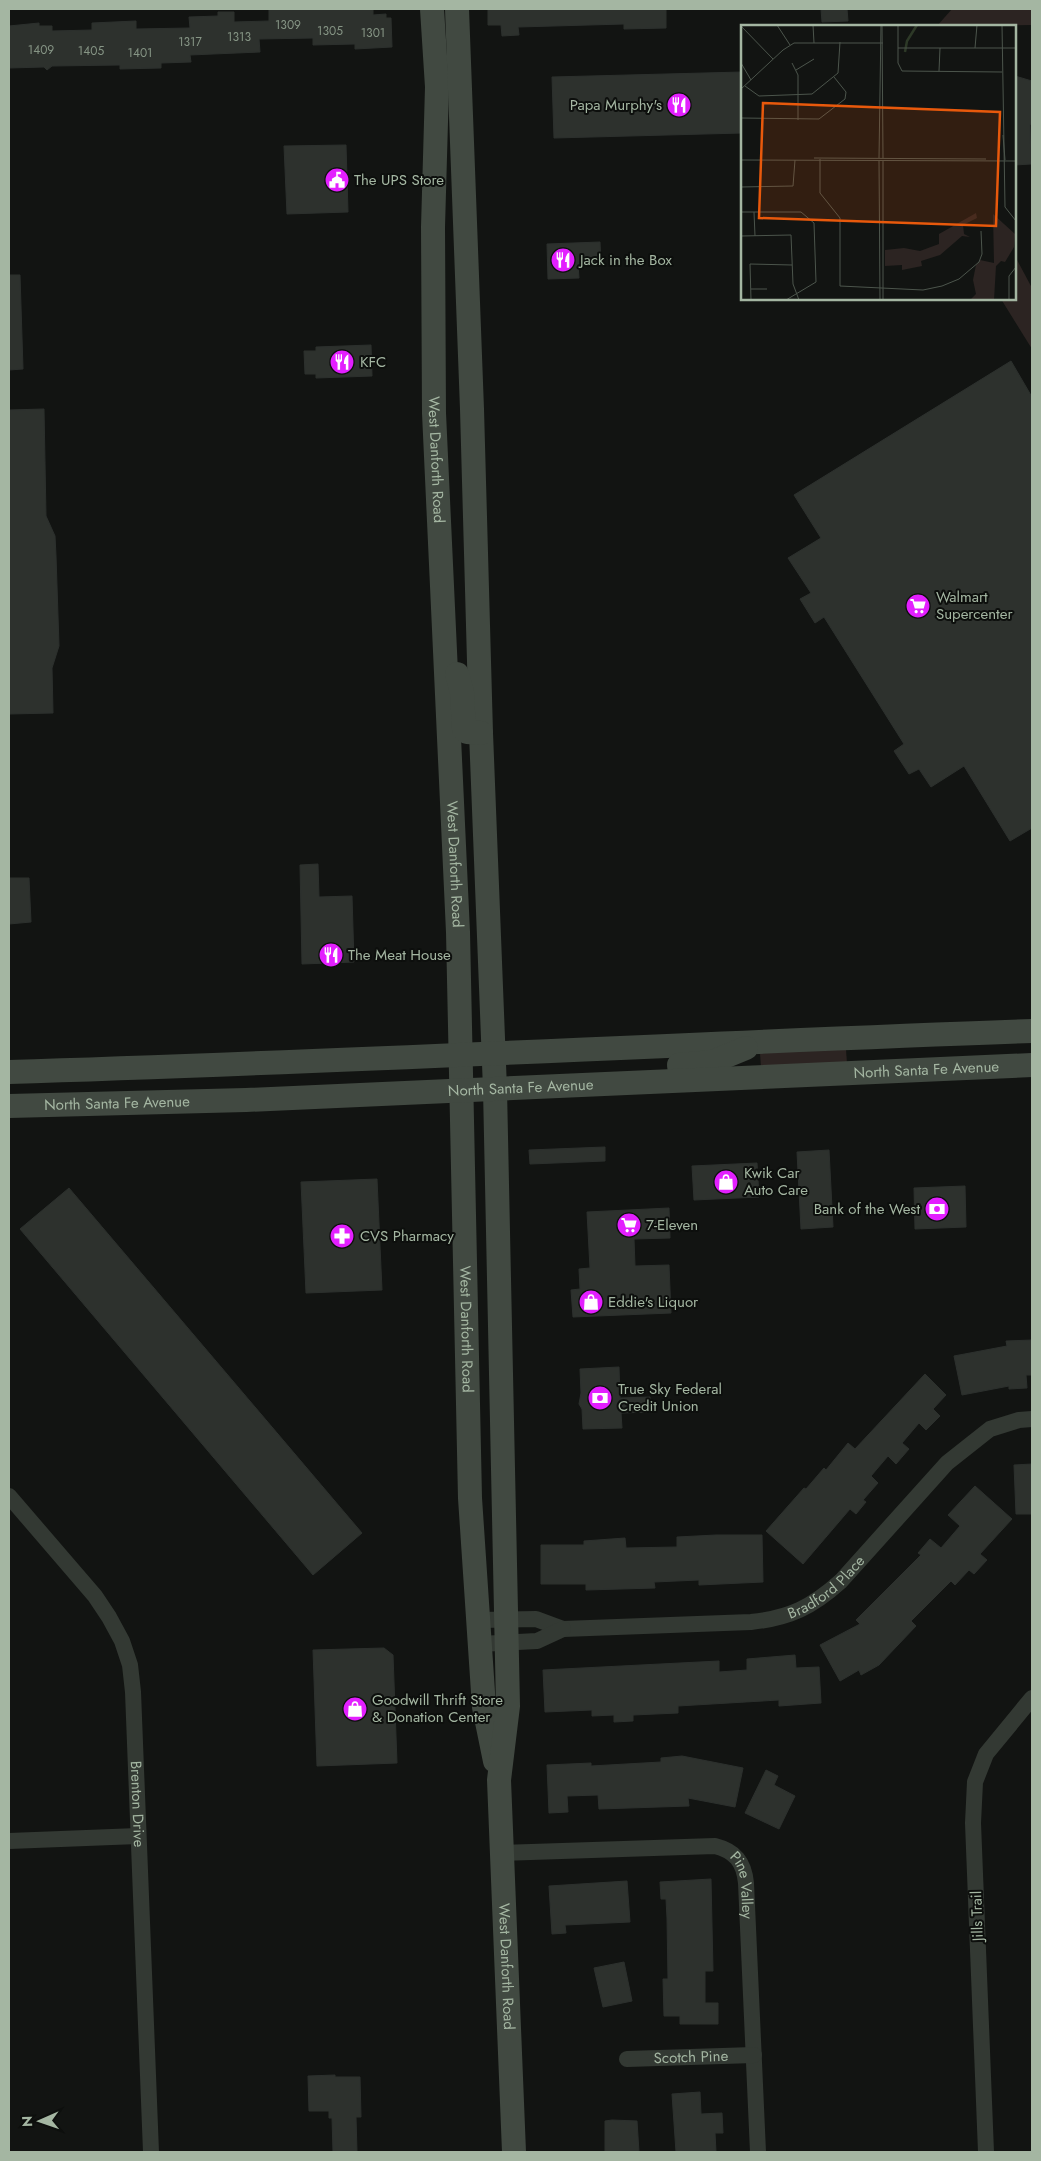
<svg xmlns="http://www.w3.org/2000/svg" width="1041" height="2161" font-family="Jost,sans-serif">
	<style>
		.green { fill: #2c2422 }
		.building { fill: #2d312d; stroke: #2c302d }
		.lines { fill: none; stroke-linecap: round; stroke-linejoin: round }
		.street { stroke: #333933; stroke-width: 16 }
		.secondary { stroke: #414941; stroke-width: 24 }
		.labels { text-anchor: middle; stroke-width: 4; stroke-linejoin: round; paint-order: stroke }
		.number-label { font-size: 12px; fill: #869585 }
		.poi-label { font-size: 15px; fill: #a4b6a2; stroke: #0d0f0d; text-anchor: start }
		.street-label { font-size: 15px; fill: #a4b6a2; stroke: #0d0f0d }
		.inset-river { fill: none; stroke: #2d3927; stroke-width: 2.5 }
		.inset-road { fill: none; stroke: #4c554c; stroke-width: 1 }
		.view { fill: #e8590c; fill-opacity: 0.15; stroke: #e8590c; stroke-width: 2.5 }
		.inset-edge { fill: none; stroke: #a4b6a2; stroke-width: 2.5 }
	</style>
	<rect width="100%" height="100%" fill="#121412"/>
	<g class="green">
		<path d="M952,9H1032V25L937,26Z"/>
		<path d="M1015,256L1032,288V349L1001,299H1015Z"/>
		<path d="M846,1049L847,1064L761,1067L760,1053Z"/>
	</g>
	<g class="building">
		<path d="M269,9H373V15L386,14V18H391L392,47L355,49V44L313,45V38L259,39L260,52L190,55L191,62L161,63V68L120,69V65L52,66L47,70L44,67L9,68V26L39,23V26H52V31L92,30V23L136,21V29L190,28L189,17L218,16V12H234V22L269,21Z"/>
		<path d="M488,9H666V28L624,29V24L518,27L519,35L502,36L501,25H488Z"/>
		<path d="M821,9H847L848,21L822,22Z"/>
		<path d="M742,72V133L554,138L552,77Z"/>
		<path d="M1015,76L1032,81V125L1030,124L1031,164L1015,165Z"/>
		<path d="M346,145L348,212L287,214L284,146Z"/>
		<path d="M600,242L601,264L578,265L579,278L548,279L547,244Z"/>
		<path d="M9,275H20L23,369L9,370Z"/>
		<path d="M371,345L372,376L316,378V374H305L304,351H316V347Z"/>
		<path d="M1011,361L1032,397V828L1010,841L964,766L931,787L919,769L909,774L894,751L904,744L824,617L815,623L800,599L811,593L788,558L821,538L794,495Z"/>
		<path d="M44,409L46,516L55,536L56,556L59,646L52,668L53,713L9,714V410Z"/>
		<path d="M318,864L319,897L352,896L354,962L302,964L300,865Z"/>
		<path d="M9,878H29L31,922L9,924Z"/>
		<path d="M605,1147V1161L530,1164L529,1150Z"/>
		<path d="M829,1150L833,1227L801,1229L797,1152Z"/>
		<path d="M757,1163L759,1197L694,1200L692,1166Z"/>
		<path d="M377,1179L382,1290L306,1293L301,1182Z"/>
		<path d="M965,1186L966,1227L915,1229L914,1188Z"/>
		<path d="M69,1188L362,1533L313,1575L20,1229Z"/>
		<path d="M669,1208L670,1238L634,1239L635,1266L669,1265L671,1313L573,1317L571,1290L580,1289L579,1269L590,1268L587,1212Z"/>
		<path d="M1032,1340V1375H1026L1027,1388L1009,1389V1386L962,1395L954,1356L1007,1346L1006,1341Z"/>
		<path d="M619,1367L620,1398L650,1397V1412L621,1413L622,1428L583,1429L582,1409L579,1404L581,1393L580,1369Z"/>
		<path d="M925,1374L946,1395L933,1409L940,1416L926,1430L919,1423L902,1443L909,1449L896,1464L888,1456L871,1476L878,1483L863,1500L866,1502L856,1514L850,1509L803,1564L766,1531L804,1488L806,1489L824,1468L826,1470L848,1443L855,1449Z"/>
		<path d="M1032,1464V1514H1016L1014,1465Z"/>
		<path d="M975,1486L1012,1519L980,1554L987,1560L974,1574L969,1570L955,1585L951,1581L911,1621L916,1626L879,1665L861,1675L859,1670L840,1681L820,1645L860,1624L856,1620L921,1555L918,1553L930,1539L941,1548L960,1526L948,1515Z"/>
		<path d="M716,1535H762L763,1582L699,1585V1580L654,1582L655,1588L586,1590V1584H541V1545H584V1541L625,1538L626,1548L677,1547V1537Z"/>
		<path d="M384,1648L393,1655L397,1763L317,1766L313,1650Z"/>
		<path d="M795,1655L796,1668L819,1667L821,1703L779,1706V1700L678,1706V1713L633,1715V1721L614,1722V1715L592,1716V1710L545,1712L543,1670L719,1661V1672L747,1670V1659Z"/>
		<path d="M682,1756L743,1768L735,1807L688,1798L689,1806L599,1809L598,1795L567,1796L568,1812L549,1813L547,1765L591,1763V1766L661,1762V1758Z"/>
		<path d="M766,1770L778,1776L774,1785L795,1796L779,1829L745,1813Z"/>
		<path d="M711,1879L713,1971H705V2003H718V2024H680V2016H664L663,1979H668L667,1918L666,1899H661L660,1882Z"/>
		<path d="M627,1881L630,1922L565,1925L566,1933L552,1934L549,1886Z"/>
		<path d="M624,1962L632,2001L603,2007L594,1968Z"/>
		<path d="M335,2075V2077H360L361,2117H356L357,2152H333L332,2118H329V2111H309L308,2076Z"/>
		<path d="M700,2092L701,2114L722,2113L723,2133H715L716,2152H676L672,2094Z"/>
		<path d="M612,2120L637,2121L639,2152H605V2121Z"/>
	</g>
	<g class="lines">
		<g class="street">
			<path id="s1" d="M9,1496L95,1596L109,1617L122,1641L130,1665L133,1692L151,2152"/>
			<path id="s2" d="M478,1620L536,1619L563,1629L751,1622C790,1618 812,1607 841,1581L947,1463L990,1429L1019,1420L1032,1419"/>
			<path d="M479,1644L537,1641L563,1629"/>
			<path d="M9,1841L138,1836"/>
			<path id="s3" d="M501,1853L715,1846C735,1851 744,1862 746,1883L758,2152"/>
			<path id="s4" d="M627,2059L754,2055"/>
			<path d="M986,2152L973,1823L975,1782L986,1754L1032,1698"/>
		</g>
		<g class="secondary">
			<path id="s5" d="M432,9L437,87L433,227L434,413L458,932L470,1498L484,1707L495,1761"/>
			<path id="s6" d="M457,9L472,409L481,733L495,1089L508,1706L499,1780L514,2152"/>
			<path d="M457,674L462,692L464,729L467,732L481,733"/>
			<path d="M9,1072C350,1062 691,1043 1032,1031"/>
			<path d="M680,1072L679,1065L712,1062L746,1048"/>
			<path id="s7" d="M9,1106L246,1100L1032,1065"/>
		</g>
	</g>
	<defs>
		<symbol id="restaurant-disc" viewBox="-11 -11 22 22"><circle r="9.5" fill="#e31fff" stroke="#0d0f0d"/><path d="M-5-6h1v4h1v-4h1v4h1v-4h1v5L-1.5 .5V6h-2V.5L-5-1ZM5-6V6H3V1.5H1.5Q1.5-4 5-6Z" fill="#fff"/></symbol>
		<symbol id="civic-disc" viewBox="-11 -11 22 22"><circle r="9.5" fill="#e31fff" stroke="#0d0f0d"/><path d="M-.6-6.5H3V-4.5H.6V-3L4-1V1h2V6H-6V1h2V-1L-.6-3ZM-1.2 2.5V6h2.4V2.5Z" fill="#fff"/></symbol>
		<symbol id="supermarket-disc" viewBox="-11 -11 22 22"><circle r="9.5" fill="#e31fff" stroke="#0d0f0d"/><path d="M-6-5.5h2.5l.6 2H6L4.5 2H-2.5L-4.4-4H-6ZM-1.5 3.2a1.3 1.3 0 1 0 .1 0ZM3 3.2a1.3 1.3 0 1 0 .1 0Z" fill="#fff"/></symbol>
		<symbol id="shop-disc" viewBox="-11 -11 22 22"><circle r="9.5" fill="#e31fff" stroke="#0d0f0d"/><path d="M-5-2.5h2.3a2.7 3.5 0 0 1 5.4 0H5L5.5 6h-11ZM-1.5-2.5h3a1.5 2.3 0 0 0-3 0Z" fill="#fff"/></symbol>
		<symbol id="bank-disc" viewBox="-11 -11 22 22"><circle r="9.5" fill="#e31fff" stroke="#0d0f0d"/><path d="M-6-4H6V4H-6ZM0-2.3a2.3 2.3 0 1 0 0 4.6a2.3 2.3 0 1 0 0-4.6Z" fill="#fff"/></symbol>
		<symbol id="pharmacy-disc" viewBox="-11 -11 22 22"><circle r="9.5" fill="#e31fff" stroke="#0d0f0d"/><path d="M-2-6h4v4h4v4h-4v4h-4v-4h-4v-4h4Z" fill="#fff"/></symbol>
	</defs>
	<g fill-rule="evenodd">
		<use href="#restaurant-disc" x="665" y="91" width="28" height="28"/>
		<use href="#civic-disc" x="323" y="166" width="28" height="28"/>
		<use href="#restaurant-disc" x="549" y="246" width="28" height="28"/>
		<use href="#restaurant-disc" x="328" y="348" width="28" height="28"/>
		<use href="#supermarket-disc" x="904" y="592" width="28" height="28"/>
		<use href="#restaurant-disc" x="317" y="941" width="28" height="28"/>
		<use href="#shop-disc" x="712" y="1168" width="28" height="28"/>
		<use href="#bank-disc" x="923" y="1195" width="28" height="28"/>
		<use href="#supermarket-disc" x="615" y="1211" width="28" height="28"/>
		<use href="#pharmacy-disc" x="328" y="1222" width="28" height="28"/>
		<use href="#shop-disc" x="577" y="1288" width="28" height="28"/>
		<use href="#bank-disc" x="586" y="1384" width="28" height="28"/>
		<use href="#shop-disc" x="341" y="1695" width="28" height="28"/>
	</g>
	<g class="labels">
		<g class="number-label">
			<text x="288" y="29">1309</text>
			<text x="330" y="35">1305</text>
			<text x="373" y="37">1301</text>
			<text x="239" y="41">1313</text>
			<text x="190" y="46">1317</text>
			<text x="41" y="54">1409</text>
			<text x="91" y="55">1405</text>
			<text x="140" y="57">1401</text>
		</g>
		<g class="poi-label">
			<text x="662" y="110" text-anchor="end">Papa Murphy's</text>
			<text x="354" y="185">The UPS Store</text>
			<text x="580" y="265">Jack in the Box</text>
			<text x="360" y="367">KFC</text>
			<text x="936" y="602">Walmart<tspan x="936" dy="17">Supercenter</tspan></text>
			<text x="348" y="960">The Meat House</text>
			<text x="744" y="1178">Kwik Car<tspan x="744" dy="17">Auto Care</tspan></text>
			<text x="920" y="1214" text-anchor="end">Bank of the West</text>
			<text x="646" y="1230">7-Eleven</text>
			<text x="360" y="1241">CVS Pharmacy</text>
			<text x="608" y="1307">Eddie's Liquor</text>
			<text x="618" y="1394">True Sky Federal<tspan x="618" dy="17">Credit Union</tspan></text>
			<text x="372" y="1705">Goodwill Thrift Store<tspan x="372" dy="17">&amp; Donation Center</tspan></text>
		</g>
		<g class="street-label">
			<text dy="5" stroke="none"><textPath href="#s5" startOffset="451">West Danforth Road</textPath></text>
			<text dy="5" stroke="none"><textPath href="#s5" startOffset="856">West Danforth Road</textPath></text>
			<text dy="5" stroke="none"><textPath href="#s7" startOffset="918">North Santa Fe Avenue</textPath></text>
			<text dy="5" stroke="none"><textPath href="#s7" startOffset="512">North Santa Fe Avenue</textPath></text>
			<text dy="5" stroke="none"><textPath href="#s7" startOffset="108">North Santa Fe Avenue</textPath></text>
			<text dy="5" stroke="none"><textPath href="#s5" startOffset="1321">West Danforth Road</textPath></text>
			<text dy="5" stroke="none"><textPath href="#s2" startOffset="360">Bradford Place</textPath></text>
			<text dy="5" stroke="none"><textPath href="#s1" startOffset="349">Brenton Drive</textPath></text>
			<text dy="5" stroke="none"><textPath href="#s3" startOffset="268">Pine Valley</textPath></text>
			<text transform="translate(977 1916) rotate(-92)" y="5">Jills Trail</text>
			<text dy="5" stroke="none"><textPath href="#s6" startOffset="1959">West Danforth Road</textPath></text>
			<text dy="5" stroke="none"><textPath href="#s4" startOffset="64">Scotch Pine</textPath></text>
		</g>
	</g>
	<g transform="translate(741 25)">
		<rect width="275" height="275" fill="#121412"/>
		<path d="M235,188L236,193L222,200L223,209L229,212L221,211L199,230L180,236L181,241L161,245V240L144,241V225L163,223L179,226L198,219V209ZM252,189L274,209L273,222L264,237L260,236L255,241L253,275H229L235,269L232,255L235,240L239,235L253,238Z" fill="#2c2422"/>
		<path class="inset-river" d="M164,27L166,16L176,0"/>
		<path class="inset-road" d="M36,0L49,20M72,0L73,18M141,0L142,133M157,0V38L161,46L261,47M261,0L264,182L275,196M0,1L32,34M157,23H275M234,23L236,0M0,38L10,55M51,38L57,50V95M55,45L73,34M198,46L199,23M4,61L18,71L71,69L97,48L99,17M0,64L42,25L53,18H142M0,93L78,94L104,74L105,67L93,52M262,110L264,135M73,133L245,134M138,133L140,0M79,134V168L99,193V261L182,265L201,261L218,254L238,237L241,229L240,206M0,135L275,136M138,135L139,275M142,135V275M0,162L52,161L54,135M0,187H60L73,198L75,257L45,275M13,187L14,211M0,211L50,210L52,259L58,275M10,264H26M10,275L9,239L51,240M268,275V251L275,242"/>
		<path class="view" d="M22,78L259,87L255,201L18,193Z"/>
		<rect width="275" height="275" class="inset-edge"/>
	</g>
	<rect width="1041" height="2161" fill="none" stroke="#a4b6a2" stroke-width="20"/>
	<g transform="translate(40 2121) rotate(268)" stroke="#0d0f0d" stroke-width="4" paint-order="stroke">
	<path d="M0-4L9 19L0 12L-9 19Z" fill="#a4b6a2"/>
	<text y="-8" font-size="14" font-weight="bold" text-anchor="middle" fill="#a4b6a2">N</text>
	</g>
</svg>
